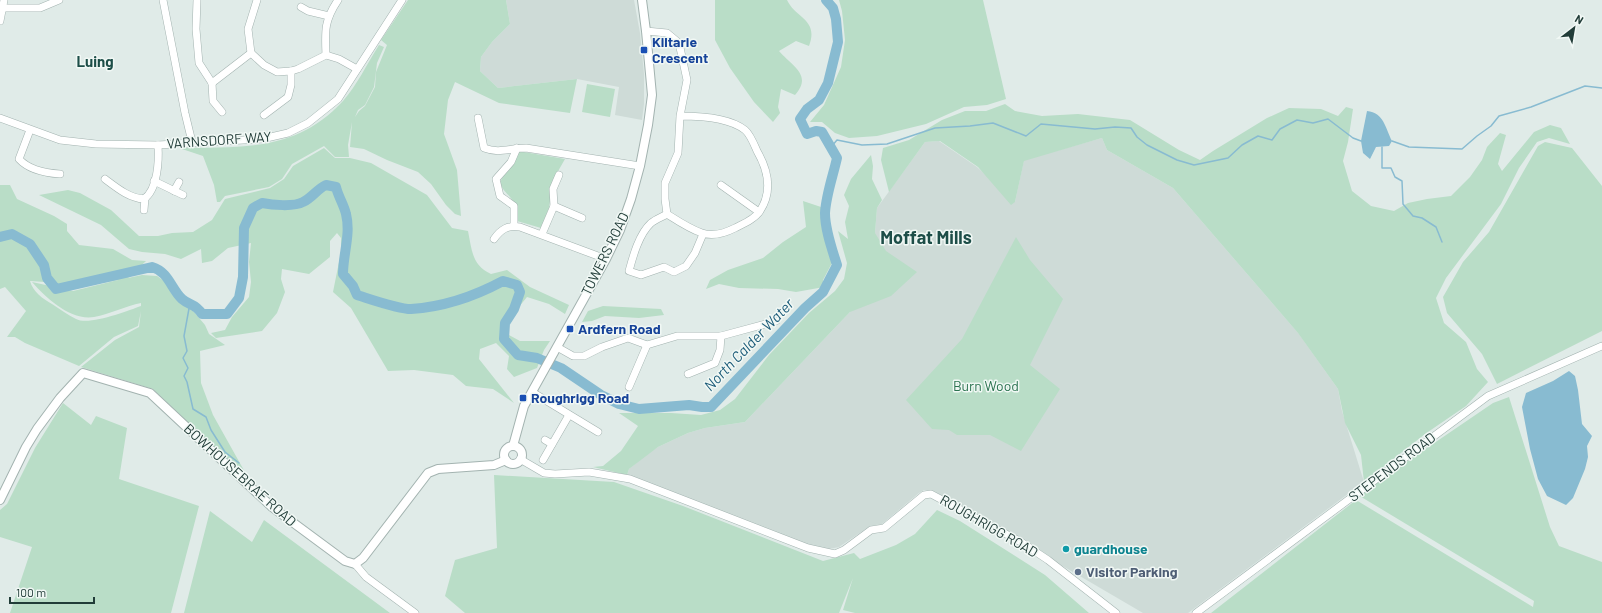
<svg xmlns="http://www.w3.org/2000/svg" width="1602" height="613" font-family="Barlow,sans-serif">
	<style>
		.built { fill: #cedbd7 }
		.green { fill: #b9ddc7; fill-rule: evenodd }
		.water { fill: #88bbd1 }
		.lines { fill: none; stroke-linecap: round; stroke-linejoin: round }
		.stream { stroke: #88bbd1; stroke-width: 1.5 }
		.river { stroke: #88bbd1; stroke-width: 10 }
		.minor-casing { stroke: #a3b3b0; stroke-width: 8 }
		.tertiary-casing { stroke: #a3b3b0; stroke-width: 10 }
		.minor { stroke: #fff; stroke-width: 7 }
		.tertiary { stroke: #fff; stroke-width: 8 }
		.transit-dot { fill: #1a4fb4; stroke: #f1f8f5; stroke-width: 1.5 }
		.culture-dot { fill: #0f9aa8; stroke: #f1f8f5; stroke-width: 1.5 }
		.service-dot { fill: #5c6f8a; stroke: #f1f8f5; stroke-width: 1.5 }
		.labels { text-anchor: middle; stroke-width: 3; stroke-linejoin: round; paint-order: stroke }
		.transit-label { font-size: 14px; font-weight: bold; fill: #164399; stroke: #f1f8f5; text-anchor: start }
		.street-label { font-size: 14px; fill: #213c38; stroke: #f1f8f5 }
		.park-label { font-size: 14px; fill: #2b7350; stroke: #f1f8f5 }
		.culture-label { font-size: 14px; font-weight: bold; fill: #0d838f; stroke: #f1f8f5; text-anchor: start }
		.service-label { font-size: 14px; font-weight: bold; fill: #4e5e75; stroke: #f1f8f5; text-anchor: start }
		.neighbourhood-label { font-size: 15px; font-weight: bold; fill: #1d4e48; stroke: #f1f8f5 }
		.water-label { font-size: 15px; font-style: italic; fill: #1b5b78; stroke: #f1f8f5 }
		.district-label { font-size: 18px; font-weight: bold; fill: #1d4e48; stroke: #f1f8f5 }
	</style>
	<rect width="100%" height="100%" fill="#e0ebe8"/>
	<g class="built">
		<path d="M506,0H634L640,33L644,74V104L642,120L615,115L619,87L577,79L498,88L480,71L481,57L492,42L510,24Z"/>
		<path d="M1102,138L1107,150L1173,188L1299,334L1338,389L1342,411L1364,482L1188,613H1143L934,491L929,490H924L919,493L882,524L870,526L839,547L829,549L818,548L795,540L627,475L629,469L647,454L658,447L688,433L705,428L745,422L850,312L875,233L877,208L925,142L939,141L977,167L1015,202L1024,160Z"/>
	</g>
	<g class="green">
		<path d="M408,0H506L510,24L492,42L481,57L480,71L498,88L577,79L570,113L499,103L455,82L448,100L444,134L457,170L461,216L455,214L446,205L431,184L418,172L387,160L364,149L350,147L352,122L348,145L349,157H335L324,146L292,164L282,179L269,187L225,196L220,202H217L214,185L203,156L179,148C242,147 296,152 343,101C357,85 367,64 379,45L384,47L377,63L374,87L365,105L358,110L355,117L359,111L365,106L375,87L376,72L387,45L381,40Z"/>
		<path d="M715,0H787C796,19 819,19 809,46L796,41L779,51C792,66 813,75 795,95L781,89L778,107L780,113L773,122L754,102L730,68L715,40Z"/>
		<path d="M839,0H983L1006,99L987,105L964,107L926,124L877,136L849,138L835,133L822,122H810L824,105L841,67L845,40L842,11Z"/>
		<path d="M587,84L615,89L610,117L582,112Z"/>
		<path d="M1005,104L1015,111L1042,116L1078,114L1130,120L1179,150L1200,160L1213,151L1267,118L1289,108L1321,109L1338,116L1346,107L1353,109L1348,142L1343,161L1352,191L1371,206L1394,211L1408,203L1427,199L1451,196L1470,177L1482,160L1487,147L1500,133L1506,135L1498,164L1502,171L1534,132L1550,125L1561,128L1570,144L1549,138L1537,142L1519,168L1501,204L1446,278L1436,298L1444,323L1466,342L1477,369L1488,382L1466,406L1425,434L1364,482L1361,455L1345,423L1338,389L1298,333L1173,188L1107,150L1102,138L1024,161L1015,202L1011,205L978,167L940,141L925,142L889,192L881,160L883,148L909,140L942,120L965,111H986Z"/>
		<path d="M1545,142L1572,148L1602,186V331L1497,384L1482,354L1447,313L1443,297L1463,262L1489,232L1538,146Z"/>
		<path d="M324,148L335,158H350L371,163L427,195L452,228L468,231C472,251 472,265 491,274L507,270L530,287L569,305L565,314L549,304L527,297L500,330L520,341H550L544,350L537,368L514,377L507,369L509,356L496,343L480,349L479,359L514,403L493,389L466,386L453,375L414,370L388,371L351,308L333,292L341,252V238L337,233L330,241V257L309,274L282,269L281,279L285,292L277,313L262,331L216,338L211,333L225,330L232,317L249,297L251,282L249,262L251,243L228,248L212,261L202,263L201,249L181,259L165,254L142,252L129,249L101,225L39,195L68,190L80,193L111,210L139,236H158L172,233L193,232L212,220L225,199L270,188L284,179L293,166Z"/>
		<path d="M518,151L565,159L553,180L549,208L541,228L517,221C517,214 517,207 513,201C509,194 502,191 500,182Z"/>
		<path d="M871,155L873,166L872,179L882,200L877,208L875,233L886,251L917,272L891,296L850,312L745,422L705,428L688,433L658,447L629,469L627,475L593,467L603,466L621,451L638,426L619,413H671L701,415L720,410L735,399L769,355L809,313L835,291L844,279L847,263L838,231L848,239L845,222L849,206L844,195L851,179Z"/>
		<path d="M0,185H10L17,199L54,216L67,224V231L79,245L113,249L132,260L146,261L128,278L142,275L157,276L167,283L171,293L194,312L205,325L209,334L225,345L200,351L201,383L213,415L246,474L239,471L153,389L81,367L115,340L139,327L141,311L138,326L114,337L79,366L25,343L15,337H7L26,311L5,287L0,289ZM118,280L73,291L32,282C46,298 71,321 94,317C110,314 126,306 141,303V306C127,311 89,326 76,319C68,315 60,309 52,304C43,299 33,292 30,281L45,282L70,289Z"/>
		<path d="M803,201L821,207L826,237L833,261L823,280L824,287L796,292L778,289L739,288L719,284L706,289L710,280L728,270L763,258L783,242L806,227Z"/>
		<path d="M1016,237L1030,260L1063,299L1030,365L1060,389L1021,451L990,435H957L949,430L932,429L906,400L962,339Z"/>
		<path d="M603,306L661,309L664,315L639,318L605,316L592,321L582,322L588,311Z"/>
		<path d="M1509,397L1550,527L1559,546L1602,562V613H1211L1356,500L1533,607L1534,601L1358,495L1493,403Z"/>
		<path d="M63,403L91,425L96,416L127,428L119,479L199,506L171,613H10L32,547L0,537V510L7,504L35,448Z"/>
		<path d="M494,475L614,482L683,506L823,561L854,553L860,559L896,545L915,534L937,510L960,521L1045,575L1089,613H855L843,610L853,578L839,613H465L445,596L455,560L497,548Z"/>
		<path d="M210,511L252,542L264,520L390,613H184Z"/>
	</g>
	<g class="water">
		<path d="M1367,111C1384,113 1385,127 1392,141L1389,146L1376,147L1370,159L1363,153L1361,141Z"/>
		<path d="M1569,371L1575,376L1578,390L1582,424L1592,436L1587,446L1588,457L1585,469L1573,498L1566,505L1547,496L1538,479L1530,449L1522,407L1526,393L1553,381Z"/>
	</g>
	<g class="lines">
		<g class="stream">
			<path d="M1392,141L1409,147L1462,149L1477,136L1491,126L1499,116L1531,107L1585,86L1602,88"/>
			<path d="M831,147L837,140L862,145L887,144L935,128L970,126L993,123L1026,136L1041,124L1095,129L1115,127L1131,128L1137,137L1147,145L1177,160L1194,165L1228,158L1242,145L1258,136L1272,140L1280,129L1297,120L1313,123L1328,119L1353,138L1361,141"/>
			<path d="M1382,147V168H1391L1395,177L1402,181L1403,204L1413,216L1422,218L1436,227L1442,242"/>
			<path d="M190,303L184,336L187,351L183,358L188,368L184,376L187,382L193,409L206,417L211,430L225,452L239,463"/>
		</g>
		<path class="river" d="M0,237L12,234L30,244L44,265L47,278L56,289L152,267C169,272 171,289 182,299C190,306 195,303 202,314H227L239,298L243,277L244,228L253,208L262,203C272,205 294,207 303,202C312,198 317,189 326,185L336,187C338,196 344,205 346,214C351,234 343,254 343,274L353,286L357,295C370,299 398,309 411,309C443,307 475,296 503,281L517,285L520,292L514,309L505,323L504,339L518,355L537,358L561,368L601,395L619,404L639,409L689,405L702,407H711L805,308L823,292L837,265C832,249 825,230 825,213C826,195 833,176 837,158L822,132L816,131L807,134L800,119L807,109L819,100L828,83L838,42L836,19L833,8L826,0"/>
		<defs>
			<g id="minor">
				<path d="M163,0L185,113L192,142"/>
				<path d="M197,0L196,29L199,63L212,83"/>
				<path d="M257,0L248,29L251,53L264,65L277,72L291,71L298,69L326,55L339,59L357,69"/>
				<path d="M301,7L308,11L329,16"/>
				<path d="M3,8H40L59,0"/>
				<path d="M0,21L4,0"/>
				<path d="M646,31L667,33L679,43L687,80L680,116L678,153L665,183V199L667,214C678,221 690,229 702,233C713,237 725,233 735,228C743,224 755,219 760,211C773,191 768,170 757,151C754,144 750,134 745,130C730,118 699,116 680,116"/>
				<path d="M326,55C325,31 324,21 338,0"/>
				<path d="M212,83L251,53"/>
				<path d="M212,83L213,101L222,112"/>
				<path d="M264,115L288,97L291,85V71"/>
				<path d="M0,118L60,140L96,144L158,145L262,139L288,133L308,123L338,99L402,0"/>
				<path d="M478,118L484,148C500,154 509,148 526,148L640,166"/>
				<path d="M30,130L19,159C29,170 44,173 60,174"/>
				<path d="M105,179C117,188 129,198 144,199C158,189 159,160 158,145"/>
				<path d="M154,181L183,195"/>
				<path d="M721,185L759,212"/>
				<path d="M174,191L179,182"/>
				<path d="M554,206L582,218"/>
				<path d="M144,210L145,198"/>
				<path d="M667,214C662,217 656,219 651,223C639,234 633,256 629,271L641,275L664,267L674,272L686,266L695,253L703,234"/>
				<path d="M514,226V206L500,196L496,179L511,162L517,148"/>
				<path d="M542,234L554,206L553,189L559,175"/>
				<path d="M494,239C501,229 508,225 520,227L606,259"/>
				<path d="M557,347L573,356H584L602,347L628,338L647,345L677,336H721L776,321"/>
				<path d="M688,374L715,363L720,350L721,336"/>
				<path d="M629,387L647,345"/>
				<path d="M532,392L598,432"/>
				<path d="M545,440L552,444"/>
				<path d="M520,459L544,473L555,474L589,472L630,479L808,548L835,554L844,550L871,530L884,528L924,495L931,494L1021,542L1048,560L1116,613"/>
				<path d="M543,460L569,415"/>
				<path d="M355,564L366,577L415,613"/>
				<path d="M1196,613L1488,396L1602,346"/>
			</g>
			<g id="tertiary">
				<path d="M513,446L524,406L606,259L620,230L631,199L640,166L648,125L652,95L646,31L642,0"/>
				<circle cx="513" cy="455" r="9"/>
				<path d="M0,500L26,447L37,429L60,398L83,373L150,393L272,507L345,561L355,564L363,558L428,473L438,469L494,465L506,460"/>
			</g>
		</defs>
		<use href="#minor" class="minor-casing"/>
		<use href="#tertiary" class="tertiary-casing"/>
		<use href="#minor" class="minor"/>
		<use href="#tertiary" class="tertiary"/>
	</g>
	<g class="transit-dot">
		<rect x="640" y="46" width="8" height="8" rx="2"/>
		<rect x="566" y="325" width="8" height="8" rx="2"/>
		<rect x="519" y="394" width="8" height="8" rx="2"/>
	</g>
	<circle class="culture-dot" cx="1066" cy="549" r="4"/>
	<circle class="service-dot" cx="1078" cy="572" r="4"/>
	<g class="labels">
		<g class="transit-label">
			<text x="652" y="47">Kiltarie<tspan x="652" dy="16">Crescent</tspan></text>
			<text x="578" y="334">Ardfern Road</text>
			<text x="531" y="403">Roughrigg Road</text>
		</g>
		<g class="street-label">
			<text transform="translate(219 140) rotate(-4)" y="5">VARNSDORF WAY</text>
			<text transform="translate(605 254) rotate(-64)" y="5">TOWERS ROAD</text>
			<text transform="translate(1392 467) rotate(-37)" y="5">STEPENDS ROAD</text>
			<text transform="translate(240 475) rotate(42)" y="5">BOWHOUSEBRAE ROAD</text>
			<text transform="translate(989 526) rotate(30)" y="5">ROUGHRIGG ROAD</text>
		</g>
		<g class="park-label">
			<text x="986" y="391">Burn Wood</text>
		</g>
		<g class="culture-label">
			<text x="1074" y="554">guardhouse</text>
		</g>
		<g class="service-label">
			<text x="1086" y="577">Visitor Parking</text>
		</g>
		<g class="neighbourhood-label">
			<text x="95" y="67">Luing</text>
		</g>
		<g class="water-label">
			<text transform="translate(749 345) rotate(-46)" y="5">North Calder Water</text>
		</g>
		<g class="district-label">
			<text x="926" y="244">Moffat Mills</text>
		</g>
	</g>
	<g transform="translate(1574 28) rotate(31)" stroke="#f1f8f5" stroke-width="3" paint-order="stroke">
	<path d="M0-3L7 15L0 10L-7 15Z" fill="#213c38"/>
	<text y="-6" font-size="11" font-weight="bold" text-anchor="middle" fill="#213c38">N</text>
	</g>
	<path d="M10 597v6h84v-6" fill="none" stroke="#213c38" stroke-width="2"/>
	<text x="16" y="597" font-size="12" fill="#213c38" stroke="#f1f8f5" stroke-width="3" paint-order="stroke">100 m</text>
</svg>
